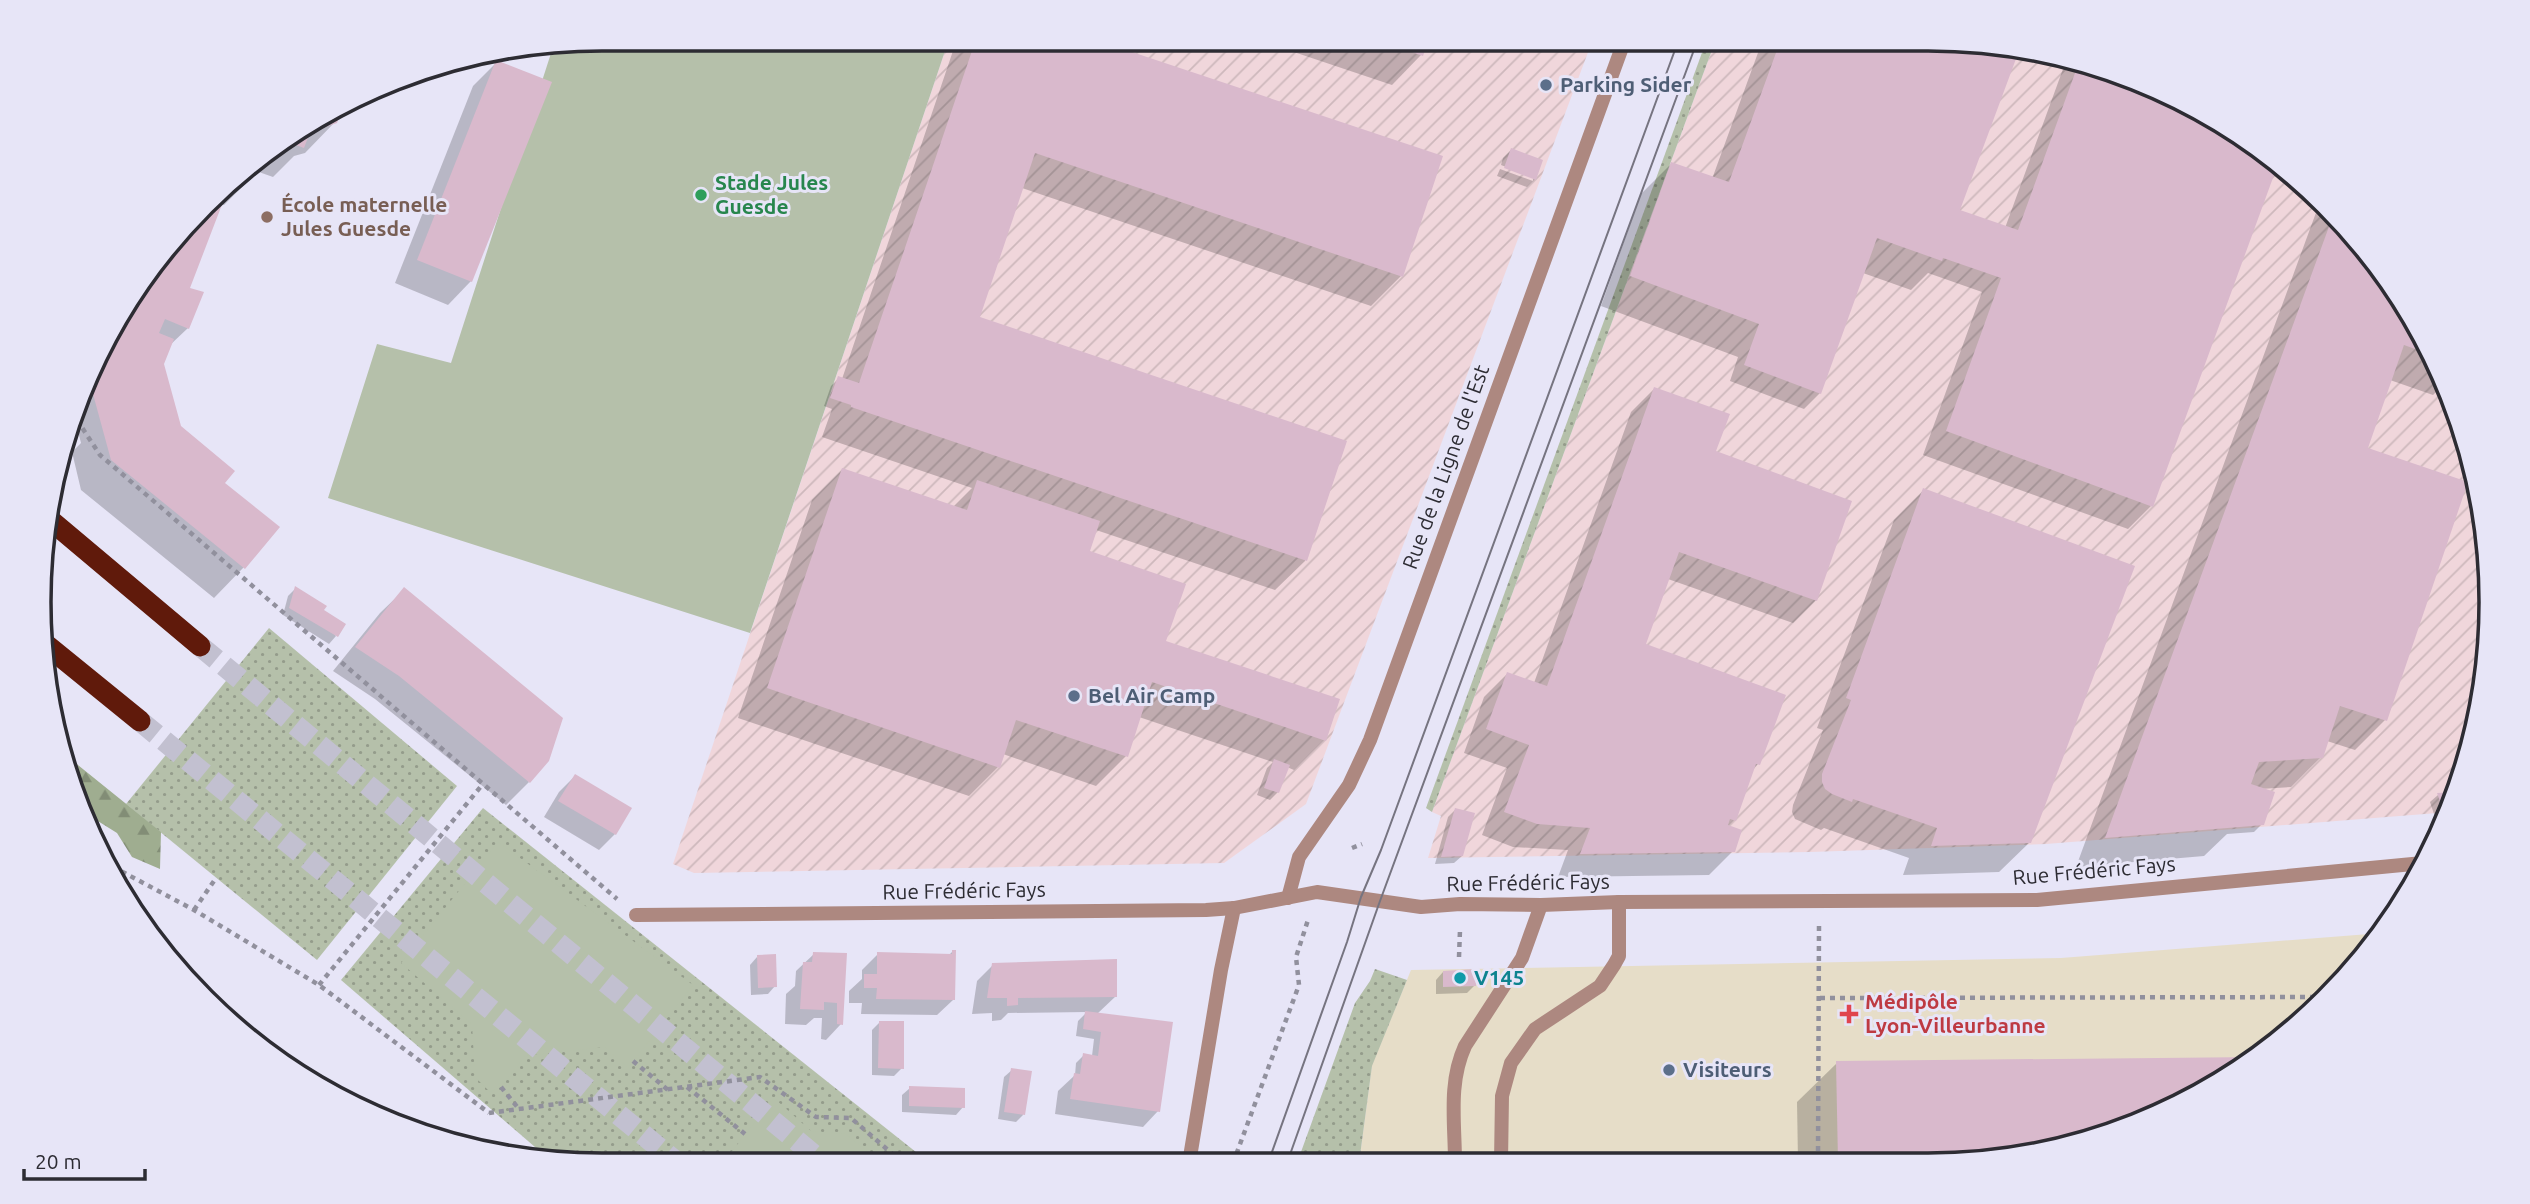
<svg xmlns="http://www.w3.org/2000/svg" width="2530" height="1204" font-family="Ubuntu,sans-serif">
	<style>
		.industrial { fill: url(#industrial-furrows) }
		.medical { fill: #e6ddc8 }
		.grass { fill: url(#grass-dots) }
		.forest { fill: url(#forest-firs) }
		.pitch { fill: #b5c0aa }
		.shadow { fill: #0003 }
		.building { fill: #d9b9cc }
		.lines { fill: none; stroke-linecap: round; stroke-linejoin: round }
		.highway-tunnel { stroke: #c2c0d0; stroke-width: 21; stroke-dasharray: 21 10; stroke-linecap: butt }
		.path { stroke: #91909d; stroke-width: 4.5; stroke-dasharray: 5 5; stroke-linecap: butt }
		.lane { stroke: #ad8880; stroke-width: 14 }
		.street { stroke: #ad8880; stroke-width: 14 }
		.highway { stroke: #601a0b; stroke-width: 21 }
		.tram { stroke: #767480; stroke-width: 2 }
		.path-bridge { stroke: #91909d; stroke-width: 4.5; stroke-dasharray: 5 5; stroke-linecap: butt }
		.service-dot { fill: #5c6f8a; stroke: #e7e5f7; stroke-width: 2.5 }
		.leisure-dot { fill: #2e9e5b; stroke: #e7e5f7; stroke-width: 2.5 }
		.education-dot { fill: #8d6e63; stroke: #e7e5f7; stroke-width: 2.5 }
		.culture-dot { fill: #0f9aa8; stroke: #e7e5f7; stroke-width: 2.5 }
		.health-dot { fill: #e0444e; stroke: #e7e5f7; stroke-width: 2.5 }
		.labels { text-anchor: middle; stroke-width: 6; stroke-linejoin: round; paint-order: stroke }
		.service-label { font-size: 21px; font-weight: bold; fill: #4e5e75; stroke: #e7e5f7; text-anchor: start }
		.leisure-label { font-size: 21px; font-weight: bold; fill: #27864d; stroke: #e7e5f7; text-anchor: start }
		.education-label { font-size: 21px; font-weight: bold; fill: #785e54; stroke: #e7e5f7; text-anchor: start }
		.street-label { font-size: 21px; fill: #2d2c33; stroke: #e7e5f7 }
		.culture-label { font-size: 21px; font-weight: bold; fill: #0d838f; stroke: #e7e5f7; text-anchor: start }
		.health-label { font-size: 21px; font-weight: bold; fill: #be3a42; stroke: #e7e5f7; text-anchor: start }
		.rim { fill: none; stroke: #2d2c33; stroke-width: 3.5 }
	</style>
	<defs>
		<pattern id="industrial-furrows" width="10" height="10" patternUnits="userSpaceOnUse" patternTransform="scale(1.75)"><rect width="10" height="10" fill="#f0d6db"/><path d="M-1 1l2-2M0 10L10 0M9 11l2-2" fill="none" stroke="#ceb8bc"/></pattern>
		<pattern id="grass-dots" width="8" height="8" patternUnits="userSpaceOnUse" patternTransform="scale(1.75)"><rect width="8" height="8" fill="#b5c0aa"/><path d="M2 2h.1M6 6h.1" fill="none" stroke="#949c8b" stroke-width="1.8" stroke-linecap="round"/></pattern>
		<pattern id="forest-firs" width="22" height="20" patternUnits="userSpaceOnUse" patternTransform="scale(1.75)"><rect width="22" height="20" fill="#9fad90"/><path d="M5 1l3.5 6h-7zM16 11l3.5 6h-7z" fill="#828d76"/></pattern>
	</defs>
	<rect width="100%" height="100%" fill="#e7e5f7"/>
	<g class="industrial">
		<path d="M949,39H1593L1306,804L1224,863L694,873L673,864Z"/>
		<path d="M1716,39H1928L2038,49L2144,82L2241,134L2327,204L2397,289L2449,387L2481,492L2491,602L2481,712L2450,812L2046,844L1810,852L1428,858L1441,816L1432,812Z"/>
	</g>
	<path class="medical" d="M2382,933L2375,945L2271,1049L2144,1122L2002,1161L1359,1163L1372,1065L1411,970L2061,958Z"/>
	<g class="grass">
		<path d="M1707,39H1716L1432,812L1426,808Z"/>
		<path d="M269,628L457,786L317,960L126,804Z"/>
		<path d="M483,808L931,1164L602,1165L550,1160L341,980Z"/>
		<path d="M1375,969L1407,980L1372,1066L1359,1163H1297L1355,1003L1370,981Z"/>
	</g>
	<path class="forest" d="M68,757L161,832L160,869L132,857L117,833L85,813Z"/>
	<g class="pitch">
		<path d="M602,39H949L750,633L328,498L377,344L451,363L553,47Z"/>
		<path d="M498,842L693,985L628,1068L605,1047L525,1056L501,1087L490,1092L475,1077L472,1024L401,963Z"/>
		<path d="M774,1098L811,1131L846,1134L884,1165H721Z"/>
	</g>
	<g class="shadow">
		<path d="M957,39H1088L1441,157L1401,276L1371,306L1022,188L977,318L1345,442L1305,561L1275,590L1096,530L1088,552L1164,642L1324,740L1294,770L1287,767L1278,792L1270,800L1257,795L1267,768L1273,762L1139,717L1126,756L1096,786L1003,754L998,767L969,796L738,718L812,500L842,470L953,507L972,488L822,437L832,409L824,406L831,386L839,378L842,379Z"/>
		<path d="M1255,39H1427L1421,55L1392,85Z"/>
		<path d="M1763,39H1928L2018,47L1958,211L2005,228L2067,58L2144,82L2241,134L2276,162L2151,506L2128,529L1923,455L1982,292L1928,273L1911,290L1863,273L1820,393L1804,409L1730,381L1738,357L1601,306L1641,194L1671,164L1712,179Z"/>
		<path d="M497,62L471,281L448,305L395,283L473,86Z"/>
		<path d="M339,112L335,122L305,153L294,156L273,177L256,171L254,175L224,205L220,204L187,289L188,328L169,346L162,364L180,427L223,483L277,527L243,568L214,598L81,490L72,452L81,443L78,431L72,433L114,320L179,230L259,155Z"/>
		<path d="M1511,150L1535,179L1527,187L1497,176L1500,169L1533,181V177L1501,165L1503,158Z"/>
		<path d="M2321,199L2397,289L2446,382L2433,395L2390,380L2366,449L2466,483L2385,720L2355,750L2327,741L2321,757L2291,787L2260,789L2262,824L2254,832L2227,834L2204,856L2076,867Z"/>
		<path d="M1654,389L1714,452L1816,600L1793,623L1668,579L1643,645L1758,764L1752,771L1734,820L1728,826L1733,851L1709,875L1558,877L1568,850L1513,847L1482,835L1507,768L1464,753L1484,697L1507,674L1534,683L1631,412Z"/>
		<path d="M1924,490L2030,842L1999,872L1903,875L1909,858L1824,828L1821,830L1795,819L1792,812L1793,805L1823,730L1817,728L1894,520Z"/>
		<path d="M295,589L336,636L329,644L283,615L288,596Z"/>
		<path d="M404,590L529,782L506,805L375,699L333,671L380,613Z"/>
		<path d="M2482,697L2481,712L2459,784L2455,783Z"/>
		<path d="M575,776L615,834L599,850L544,817L559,792Z"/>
		<path d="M2452,794L2450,811L2446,816L2435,817L2430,802L2438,795Z"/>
		<path d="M1456,809L1462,856L1454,863L1435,864L1448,817Z"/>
		<path d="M952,952L953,1000L937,1015L861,1014L862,1003H849V991L862,979V970L878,954L948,956Z"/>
		<path d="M814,954H845L841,1024L826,1040L821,1039L822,1018H814L806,1025L785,1024L786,994L795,986L796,971Z"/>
		<path d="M757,957L775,986L768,994L751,995L750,965Z"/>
		<path d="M993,965L1116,996L1097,1014L1158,1111L1143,1127L1055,1114L1058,1091L1075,1075L1076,1063L1084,1055L1092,1056L1094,1039L1076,1036L1078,1021L1087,1012L1008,1013L1001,1020L992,1021V1013L972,1014L977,981Z"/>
		<path d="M1443,972L1475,985L1467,993L1436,994V980Z"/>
		<path d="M880,1022L902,1068L894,1076L872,1075V1030Z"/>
		<path d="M2255,1058L2144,1122L2002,1161H1798L1797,1102L1837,1063Z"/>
		<path d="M1012,1070L1023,1115L1016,1122L998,1119L1004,1077Z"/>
		<path d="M910,1088L963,1107L956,1115L902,1112V1095Z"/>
	</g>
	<g class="building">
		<path d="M976,39H1093L1443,156L1403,277L1035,153L980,317L1347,441L1307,561L851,407V405L830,398L838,376L859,383Z"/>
		<path d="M1373,39H1429L1423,56Z"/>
		<path d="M1781,39H1928L2020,48L1960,210L2018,230L2079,62L2144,82L2241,134L2278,164L2153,507L1946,431L2001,278L1943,258L1942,261L1877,238L1821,394L1744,365L1759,324L1630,276L1671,162L1729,182Z"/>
		<path d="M496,60L552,82L472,282L417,260Z"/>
		<path d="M341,111L337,123L325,127L317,124Z"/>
		<path d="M312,127L304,148L285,141L297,135Z"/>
		<path d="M1511,148L1543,160L1536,180L1504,168Z"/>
		<path d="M265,152L255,176L242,171L259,155Z"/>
		<path d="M231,181L190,288L204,292L189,329L165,319L159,333L174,339L164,364L181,426L235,471L225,483L280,527L245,569L111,460L90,383L114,320L179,230Z"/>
		<path d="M2334,213L2397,289L2432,355L2404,345L2368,448L2468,482L2387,721L2340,706L2323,758L2259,762L2251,784L2275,792L2264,825L2105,838Z"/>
		<path d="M1654,387L1730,414L1716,451L1852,501L1817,601L1679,552L1646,644L1786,695L1760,765L1756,764L1736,821L1730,819L1728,825L1742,830L1735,852L1580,854L1590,828L1537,824L1504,812L1529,745L1486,729L1507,672L1547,686Z"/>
		<path d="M842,468L967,510L977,480L1100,521L1090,551L1186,584L1166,641L1340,699L1326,741L1152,682L1128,757L1016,720L1000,768L767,688Z"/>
		<path d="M1923,488L2135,566L2031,843L1931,846L1937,828L1853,799L1852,802L1832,794L1825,789L1822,782V774L1851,700L1846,698Z"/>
		<path d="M295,586L327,606L324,610L346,624L338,637L289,608Z"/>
		<path d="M404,587L563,718L549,761L530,783L399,676L355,647Z"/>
		<path d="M1274,759L1290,765L1279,793L1264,788Z"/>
		<path d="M575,774L632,808L616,835L558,801Z"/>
		<path d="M2454,792L2451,809L2443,810L2437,793Z"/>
		<path d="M1455,808L1475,813L1463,856L1441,857Z"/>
		<path d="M952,950H956L955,1000L876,999L877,988H864V974H877V952L952,954Z"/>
		<path d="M813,952L847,953L843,1025L837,1024V1003L824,1002V1010L800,1009L803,962H812Z"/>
		<path d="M776,954L777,987L758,988L757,955Z"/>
		<path d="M1117,959V997L1018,998V1005L1007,1006V998H987L992,963Z"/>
		<path d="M1476,969V986L1443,987V971Z"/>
		<path d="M1085,1011L1173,1022L1160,1112L1070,1099L1074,1073L1080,1074L1083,1053L1098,1056L1101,1032L1083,1029Z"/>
		<path d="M879,1021H904V1069L878,1068Z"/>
		<path d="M2258,1057L2144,1122L2002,1161H1838L1836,1061Z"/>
		<path d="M1011,1068L1032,1071L1025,1115L1004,1112Z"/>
		<path d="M909,1086L965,1088V1108L909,1106Z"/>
	</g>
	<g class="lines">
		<g class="highway-tunnel">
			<path d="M200,646L826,1165"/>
			<path d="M140,721L680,1165"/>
		</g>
		<g class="path">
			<path d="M77,420L100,455L617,899"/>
			<path d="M1352,848L1362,844"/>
			<path d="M104,862L194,910L319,985L489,1113"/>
			<path d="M194,910L216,878"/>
			<path d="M1459,957L1460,930"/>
			<path d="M1820,998L2324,997"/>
			<path d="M633,1061L668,1090"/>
			<path d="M501,1087L519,1109"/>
			<path d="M687,1087L745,1134"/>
			<path d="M1818,1161L1819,926"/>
			<path d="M1233,1163L1299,985L1296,957L1308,920"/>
		</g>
		<g class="lane">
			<path d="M1501,1162L1502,1096L1511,1063L1535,1029L1600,986L1614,965L1619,956V902"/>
			<path d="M1455,1163C1455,1123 1448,1083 1465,1046L1522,958L1541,905"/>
		</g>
		<g class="street">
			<path d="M1288,898L1299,857L1349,785L1370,740L1625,39"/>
			<path d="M636,915L1206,910L1234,908L1317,892L1421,907L1460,904L1541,905L1619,902L2037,900L2423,863"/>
			<path d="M1189,1163L1221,970L1234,908"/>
		</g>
		<g class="highway">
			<path d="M49,519L200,646"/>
			<path d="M44,643L140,721"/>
		</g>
		<g class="tram">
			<path d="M1268,1163L1347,942L1361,897L1381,850L1679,39"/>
			<path d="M1287,1163L1380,901L1698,39"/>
		</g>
		<g class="path-bridge">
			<path d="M319,985L482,785"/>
			<path d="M489,1113L760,1077L816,1117L851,1118L904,1164"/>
		</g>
	</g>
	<g class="service-dot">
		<circle cx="1546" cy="85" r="7"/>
		<circle cx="1074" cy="696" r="7"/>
		<circle cx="1669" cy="1070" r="7"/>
	</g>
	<circle class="leisure-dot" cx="701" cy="195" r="7"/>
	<circle class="education-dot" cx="267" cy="217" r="7"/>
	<circle class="culture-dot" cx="1460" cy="978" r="7"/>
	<path class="health-dot" d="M1845.5 1003.5h7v7h7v7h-7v7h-7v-7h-7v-7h7z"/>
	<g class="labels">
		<g class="service-label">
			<text x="1560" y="92">Parking Sider</text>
			<text x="1088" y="703">Bel Air Camp</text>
			<text x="1683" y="1077">Visiteurs</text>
		</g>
		<g class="leisure-label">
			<text x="715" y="190">Stade Jules<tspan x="715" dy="24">Guesde</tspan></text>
		</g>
		<g class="education-label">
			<text x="281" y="212">École maternelle<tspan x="281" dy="24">Jules Guesde</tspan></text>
		</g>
		<g class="street-label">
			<text transform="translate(1446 467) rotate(-70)" y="7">Rue de la Ligne de l'Est</text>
			<text transform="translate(2094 871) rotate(-5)" y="7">Rue Frédéric Fays</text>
			<text transform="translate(1528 883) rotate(-1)" y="7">Rue Frédéric Fays</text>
			<text transform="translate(964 891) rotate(-1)" y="7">Rue Frédéric Fays</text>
		</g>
		<g class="culture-label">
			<text x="1474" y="985">V145</text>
		</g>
		<g class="health-label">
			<text x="1865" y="1009">Médipôle<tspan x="1865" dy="24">Lyon-Villeurbanne</tspan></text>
		</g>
	</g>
	<path d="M0 0H2530V1204H0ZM602 51H1928A551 551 0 0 1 2479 602V602A551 551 0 0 1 1928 1153H602A551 551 0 0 1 51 602V602A551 551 0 0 1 602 51Z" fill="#e7e5f7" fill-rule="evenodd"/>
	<path class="rim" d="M602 51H1928A551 551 0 0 1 2479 602V602A551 551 0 0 1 1928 1153H602A551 551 0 0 1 51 602V602A551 551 0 0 1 602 51Z"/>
	<path d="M24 1169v10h121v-10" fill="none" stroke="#2d2c33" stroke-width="3.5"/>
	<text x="35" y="1169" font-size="21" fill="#2d2c33" stroke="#e7e5f7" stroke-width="5" paint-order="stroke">20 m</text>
</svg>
